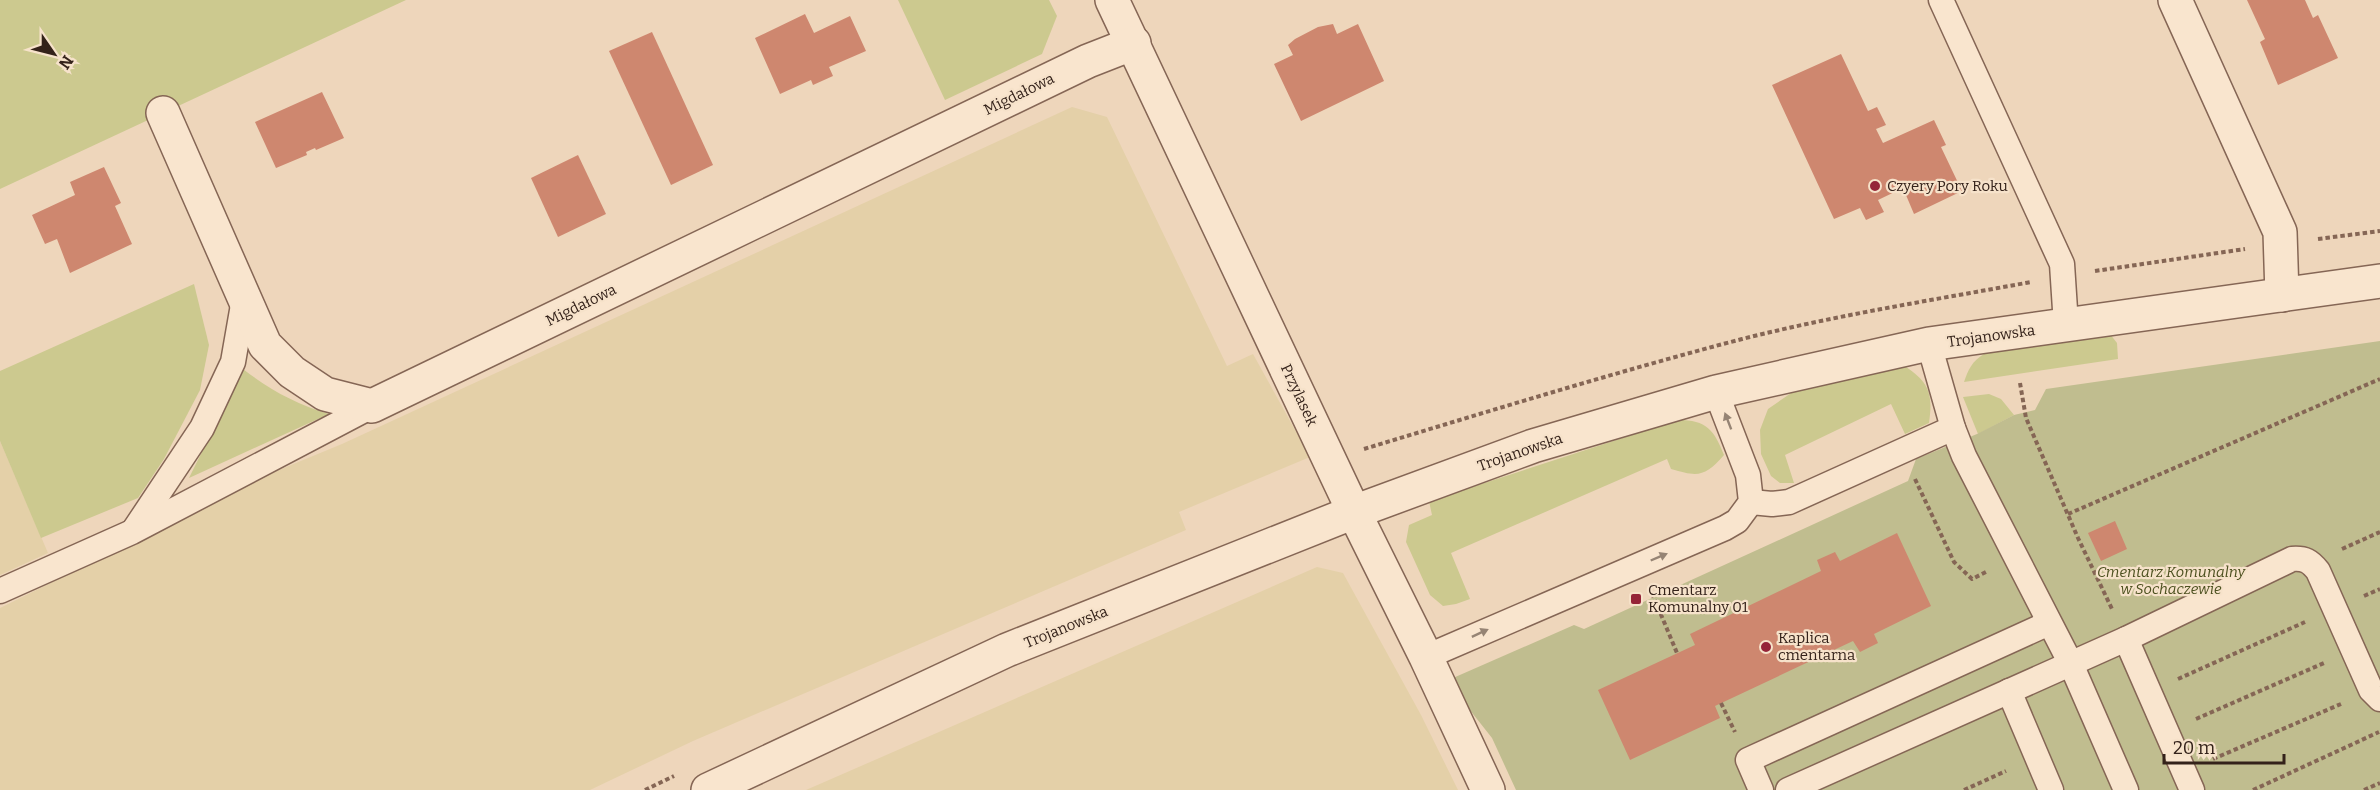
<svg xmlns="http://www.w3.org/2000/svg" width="2380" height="790" font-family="Bitter,serif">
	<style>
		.farmland { fill: #e4d0a8 }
		.green { fill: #ccc98f }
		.cemetery { fill: #c0bd8f }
		.building { fill: #ce876f }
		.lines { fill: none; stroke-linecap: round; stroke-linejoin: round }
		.service-casing { stroke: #856655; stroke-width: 27 }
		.minor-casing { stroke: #856655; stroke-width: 36 }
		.tertiary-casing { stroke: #856655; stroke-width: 36 }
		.path { stroke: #856655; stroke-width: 4; stroke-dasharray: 4.5 3; stroke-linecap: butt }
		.service { stroke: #f9e5ce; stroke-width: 24 }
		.minor { stroke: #f9e5ce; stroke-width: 33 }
		.tertiary { stroke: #f9e5ce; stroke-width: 33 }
		.oneway { fill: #968474 }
		.poi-dot { fill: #952438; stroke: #f6e2ca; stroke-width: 2 }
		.labels { text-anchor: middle; stroke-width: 4.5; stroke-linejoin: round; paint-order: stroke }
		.street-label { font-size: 15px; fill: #34221a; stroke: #f6e2ca }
		.poi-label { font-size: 15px; fill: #34221a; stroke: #f6e2ca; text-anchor: start }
		.park-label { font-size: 15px; font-style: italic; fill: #4d5120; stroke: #f6e2ca }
	</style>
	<rect width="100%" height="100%" fill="#eed6bb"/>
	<g class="farmland">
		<path d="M1072,107L1107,117L1227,366L1253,354L1310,457L1179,512L1186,530L693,741L590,790H0V608L279,470L342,444Z"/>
		<path d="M0,441L48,553L0,575Z"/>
		<path d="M1317,567L1343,573L1421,715L1458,790H806Z"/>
	</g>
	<g class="green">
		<path d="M0,0H406L0,189Z"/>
		<path d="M898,0H1049L1057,16L1042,54L945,100Z"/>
		<path d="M194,284L209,345L200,390L164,459L138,498L41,538L0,441V371Z"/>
		<path d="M2110,334L2117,343L2118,359L1964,382C1968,370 1972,361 1984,354Z"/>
		<path d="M1906,367C1930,383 1933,395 1929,423L1905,434L1891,404L1785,455L1794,483H1780L1771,476L1761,454L1760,430L1768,409L1797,389Z"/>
		<path d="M243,369C270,390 296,404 329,414L189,478Z"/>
		<path d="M1989,394L2001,399L2014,415L1978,434L1963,397Z"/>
		<path d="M1678,420C1707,420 1714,430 1724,455C1705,477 1698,477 1671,469L1667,459L1451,553L1470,599L1456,604L1443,606L1430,595L1406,542L1409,525L1432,515L1429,501Z"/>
	</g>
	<path class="cemetery" d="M2380,341V790H1516L1492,738L1458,695L1453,678L1574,625L1584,629L1908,481L1916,459L1977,434L2014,415L2035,410L2046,389Z"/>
	<g class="building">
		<path d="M2247,0H2305L2313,18L2318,15L2338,58L2278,85L2260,42L2265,39Z"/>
		<path d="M805,14L814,33L850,16L866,51L829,67L833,76L813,85L811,80L780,94L755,38Z"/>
		<path d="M1333,24L1337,34L1358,24L1384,81L1301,121L1274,64L1293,55L1288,45L1295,39L1318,27Z"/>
		<path d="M652,32L713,165L671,185L609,51Z"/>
		<path d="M1841,54L1868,111L1877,107L1886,125L1876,129L1883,143L1934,120L1946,145L1941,147L1962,191L1914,214L1903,188L1878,200L1884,212L1866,220L1860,208L1834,219L1772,85Z"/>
		<path d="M322,92L344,138L316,150L315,148L306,152L307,155L276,168L255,122Z"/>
		<path d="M578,155L606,214L558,237L531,178Z"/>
		<path d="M104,167L121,203L115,206L132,244L70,273L57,239L45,244L32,215L75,195L70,182Z"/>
		<path d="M2115,521L2127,549L2101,561L2088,533Z"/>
		<path d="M1897,533L1931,606L1874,634L1878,643L1860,652L1853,641L1715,706L1720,718L1630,760L1598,690L1695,645L1690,634L1821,571L1817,560L1835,552L1840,561Z"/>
	</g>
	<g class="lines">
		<defs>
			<g id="service">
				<path d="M1941,0L2062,264L2066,325"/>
				<path d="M1929,344L1953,428L1964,456L2071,664L2126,790"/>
				<path d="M1751,502L1772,504L1789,502L1953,428"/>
				<path d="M134,530L202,428L233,362L244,299"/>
				<path d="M0,591L132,532L372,406"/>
				<path d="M2126,639L2192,790"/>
				<path d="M1426,657L1725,528L1737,521L1751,502L1748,475L1716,392"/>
				<path d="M2009,691L2051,790"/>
				<path d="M1761,790L1748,760L2049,623"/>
				<path d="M1788,790L2126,639L2292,559C2305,558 2310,561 2318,571L2371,690L2380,699"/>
			</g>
			<g id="minor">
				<path d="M1112,0L1354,512L1426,657L1488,790"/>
				<path d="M2175,0L2280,232L2282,295"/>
				<path d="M163,113L265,345L292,372L325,394L372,406L1088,61L1134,43"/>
			</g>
			<path id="tertiary" d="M708,790L1007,650L1354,512L1533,446L1716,392L1929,344L2380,281"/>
		</defs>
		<use href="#service" class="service-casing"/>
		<use href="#minor" class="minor-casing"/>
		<use href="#tertiary" class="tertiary-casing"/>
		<g class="path">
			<path d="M2318,239L2380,231"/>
			<path d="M2095,271L2245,249"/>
			<path d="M2020,383L2026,418L2078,538L2112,609"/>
			<path d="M1364,449C1483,413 1603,376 1723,344C1824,317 1928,301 2031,282"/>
			<path d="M1915,479L1954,562L1972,579L1988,571"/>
			<path d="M2068,514L2380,379"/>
			<path d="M2342,549L2380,532"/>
			<path d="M1652,593L1677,653"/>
			<path d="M2364,596L2380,589"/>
			<path d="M2178,679L2305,622"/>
			<path d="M1721,703L1735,732"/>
			<path d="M2196,719L2324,663"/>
			<path d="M2213,759L2341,704"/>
			<path d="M645,790L674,776"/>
			<path d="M1964,790L2006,771"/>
			<path d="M2253,790L2379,732"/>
			<path d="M2364,790L2380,783"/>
		</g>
		<use href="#service" class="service"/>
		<use href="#minor" class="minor"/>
		<use href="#tertiary" class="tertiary"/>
	</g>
	<defs><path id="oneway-solid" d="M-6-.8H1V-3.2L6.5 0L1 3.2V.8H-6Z" transform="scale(1.5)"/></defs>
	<g class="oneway">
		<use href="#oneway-solid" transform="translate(1728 421) rotate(-111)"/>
		<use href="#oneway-solid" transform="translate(1659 557) rotate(-23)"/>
		<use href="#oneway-solid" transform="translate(1480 633) rotate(-25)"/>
	</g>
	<g class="poi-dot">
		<circle cx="1875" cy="186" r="6"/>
		<rect x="1630" y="593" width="12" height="12" rx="3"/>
		<circle cx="1766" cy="647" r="6"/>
	</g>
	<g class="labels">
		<g class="street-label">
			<text transform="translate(1019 94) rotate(-26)" y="5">Migdałowa</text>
			<text transform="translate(581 305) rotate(-26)" y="5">Migdałowa</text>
			<text transform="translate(1991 336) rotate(-8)" y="5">Trojanowska</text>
			<text transform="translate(1299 395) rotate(65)" y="5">Przylasek</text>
			<text transform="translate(1520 452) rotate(-19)" y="5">Trojanowska</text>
			<text transform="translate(1066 627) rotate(-22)" y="5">Trojanowska</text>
		</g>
		<g class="poi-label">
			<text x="1887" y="191">Czyery Pory Roku</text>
			<text x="1648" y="595">Cmentarz<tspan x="1648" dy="17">Komunalny 01</tspan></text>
			<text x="1778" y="643">Kaplica<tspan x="1778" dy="17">cmentarna</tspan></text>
		</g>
		<g class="park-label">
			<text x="2171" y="577">Cmentarz Komunalny<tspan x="2171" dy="17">w Sochaczewie</tspan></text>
		</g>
	</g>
	<g transform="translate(54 54) rotate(125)" stroke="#f6e2ca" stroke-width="4.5" paint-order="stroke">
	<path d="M0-4.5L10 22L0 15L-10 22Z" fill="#34221a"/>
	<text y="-9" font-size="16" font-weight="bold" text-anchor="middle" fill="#34221a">N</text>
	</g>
	<path d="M2164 754v9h120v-9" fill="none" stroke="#34221a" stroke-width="3"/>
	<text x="2173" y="754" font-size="18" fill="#34221a" stroke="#f6e2ca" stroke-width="4.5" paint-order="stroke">20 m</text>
</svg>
